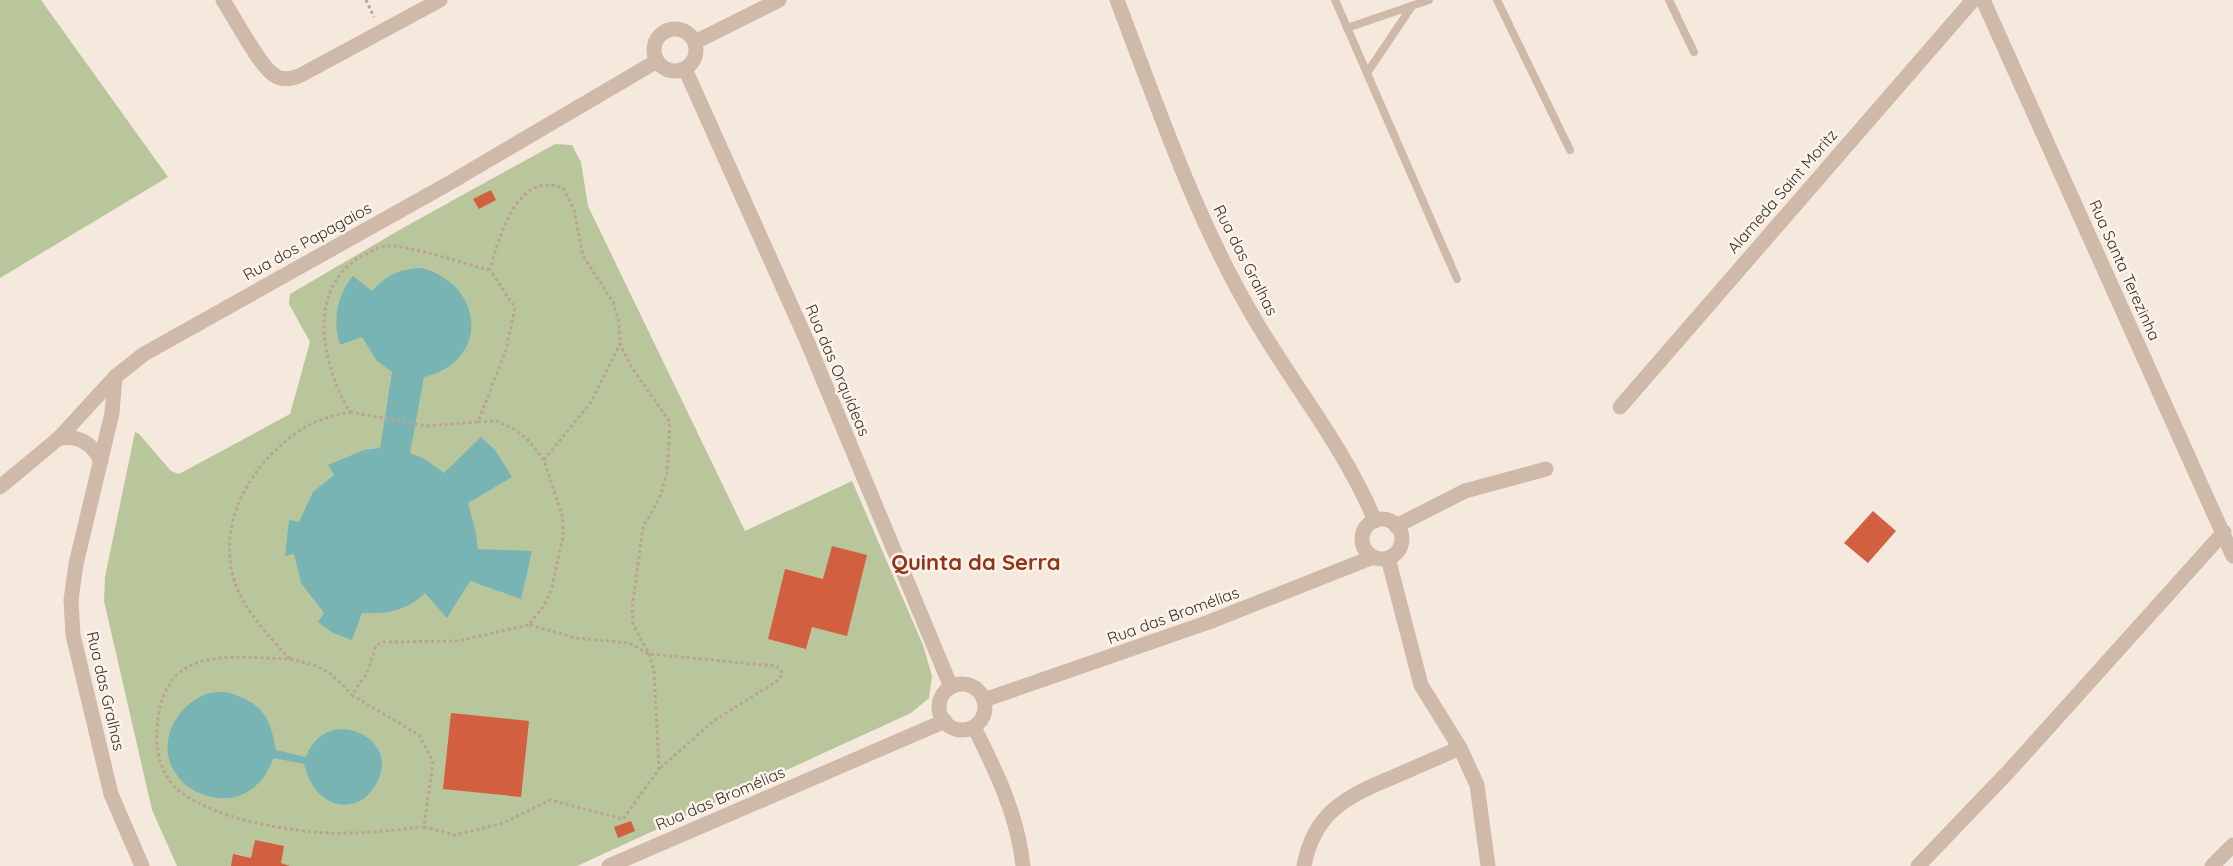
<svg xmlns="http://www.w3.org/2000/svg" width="2233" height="866" font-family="Quicksand,sans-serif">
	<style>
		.green { fill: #b9c69b }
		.water { fill: #79b4b5 }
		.building { fill: #d25f3f }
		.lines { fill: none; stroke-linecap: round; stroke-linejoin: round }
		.path { stroke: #bba392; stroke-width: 3; stroke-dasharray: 3 3; stroke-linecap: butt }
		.service { stroke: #cfb9a8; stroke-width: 8 }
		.minor { stroke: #cfb9a8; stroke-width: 15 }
		.labels { text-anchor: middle; stroke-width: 5; stroke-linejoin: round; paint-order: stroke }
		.street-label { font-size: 16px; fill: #3b2e29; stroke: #fcf4eb }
		.district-label { font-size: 22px; font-weight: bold; fill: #933319; stroke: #fcf4eb }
	</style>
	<rect width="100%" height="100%" fill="#f5e9de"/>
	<g class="green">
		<path d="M0,0H41L168,177L0,278Z"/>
		<path d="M555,144L572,145L581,162L588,206L745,531L852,481L923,645L932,676L929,698L911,713L577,866H177L152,810L104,601L105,577L135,432L139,434L171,471L179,474L290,414L310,342L289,304L290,294L401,229Z"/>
	</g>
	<g class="water">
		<path d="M422,268C486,286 489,362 424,377L410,453L425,459L444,473L481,437L495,450L512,477L468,503L476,533L478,549L532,551L521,599L470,581L447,618L425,593C407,611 387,614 362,613L352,640L333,633L318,622L324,613L301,583L294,554L285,556L289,520L299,522L313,492L334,475L328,465L364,450L380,448L392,372L377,361L362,337L340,345C332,322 337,294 353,276L372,291C387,274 400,269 422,268Z"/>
		<path d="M226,692C261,702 270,715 276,750L306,757C326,703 400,737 378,780C374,788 369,796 360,801C331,814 310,790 304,764L274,758C268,770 264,780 253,788C230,807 192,798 176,774C156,745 174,708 204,695C210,692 219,692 226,692Z"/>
	</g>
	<g class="building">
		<path d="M491,190L496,200L479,209L473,199Z"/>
		<path d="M1873,511L1896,531L1868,563L1844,543Z"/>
		<path d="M832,546L867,555L847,636L812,627L806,649L768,639L785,569L823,579Z"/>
		<path d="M451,713L529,721L521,797L443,789Z"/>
		<path d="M631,821L635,831L618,838L614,827Z"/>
		<path d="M255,840L284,846L281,863L290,866H231L233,854L251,858Z"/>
	</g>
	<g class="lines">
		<g class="path">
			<path d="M366,0L374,17"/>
			<path d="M350,412L426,426L478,422"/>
			<path d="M544,460L591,402L620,344"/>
			<path d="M530,625L576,638L629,643L649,654L776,666L783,673L777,681L715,720L659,769"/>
			<path d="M290,659C322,666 330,670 352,695"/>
			<path d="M424,827L455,835L503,823L550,800L623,819L659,769L654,671L649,654L633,624L632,609L643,527L660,497L667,473L670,422L632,368L620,344L619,322L613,302L583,256L574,210L563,188C517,170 499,237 490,270L515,308L506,350L478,422L497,421L514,429L528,440L544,460L563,518V537L551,591L543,607L529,625L457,641L382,642L376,646L367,673L352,695L419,735L433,762L424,827C394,830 362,834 332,833C290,832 208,818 176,788C161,774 155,749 157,729C162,644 226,657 290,659C268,635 241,608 233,576C217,515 257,454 311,424C323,418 337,415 350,412C322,366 305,288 362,256C369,252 379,247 387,246C405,244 468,265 490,270"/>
		</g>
		<g class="service">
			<path d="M1335,0L1457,279"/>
			<path d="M1497,0L1570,150"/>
			<path d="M1669,0L1694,52"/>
			<path d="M1347,28L1429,0"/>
			<path d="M1367,73L1412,6"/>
		</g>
		<g class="minor">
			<path d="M223,0C234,17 259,65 274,75C282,81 292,79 301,75L440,0"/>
			<path d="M1117,0C1158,107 1195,218 1254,318C1293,385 1345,448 1375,521"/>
			<path d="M1983,0L2233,556"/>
			<circle cx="675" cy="50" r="21"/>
			<path d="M695,42L779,0"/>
			<path d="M685,69L807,341L951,687"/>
			<path d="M115,377L112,413L76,564L71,600L73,635L111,794L142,866"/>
			<path d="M1620,407L1973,0"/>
			<path d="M59,438C79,435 92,443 101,461"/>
			<path d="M0,487L59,438L115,377L144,354L446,185L657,61"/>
			<circle cx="1382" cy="539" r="20"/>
			<path d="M1396,526L1465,491L1546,469"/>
			<path d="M1388,558L1421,685L1460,748L1477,785L1488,866"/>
			<circle cx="962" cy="707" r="23"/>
			<path d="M984,700L1209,622L1373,557"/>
			<path d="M974,727C996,771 1018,816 1023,866"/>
			<path d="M609,866L945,721"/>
			<path d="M1304,866C1314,813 1345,797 1391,778C1414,768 1437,758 1460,748"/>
			<path d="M1918,866L2009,771L2224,532"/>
			<path d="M2212,866L2233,845"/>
		</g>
	</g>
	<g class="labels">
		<g class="street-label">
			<text transform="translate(1782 191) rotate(-49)" y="6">Alameda Saint Moritz</text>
			<text transform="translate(307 241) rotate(-29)" y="6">Rua dos Papagaios</text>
			<text transform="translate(1246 260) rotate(63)" y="6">Rua das Gralhas</text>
			<text transform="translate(2125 270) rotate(66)" y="6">Rua Santa Terezinha</text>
			<text transform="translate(838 370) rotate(67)" y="6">Rua das Orquídeas</text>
			<text transform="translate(1173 615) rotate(-20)" y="6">Rua das Bromélias</text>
			<text transform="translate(106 691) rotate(77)" y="6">Rua das Gralhas</text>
			<text transform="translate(720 798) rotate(-23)" y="6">Rua das Bromélias</text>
		</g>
		<g class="district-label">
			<text x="976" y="570">Quinta da Serra</text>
		</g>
	</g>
</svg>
